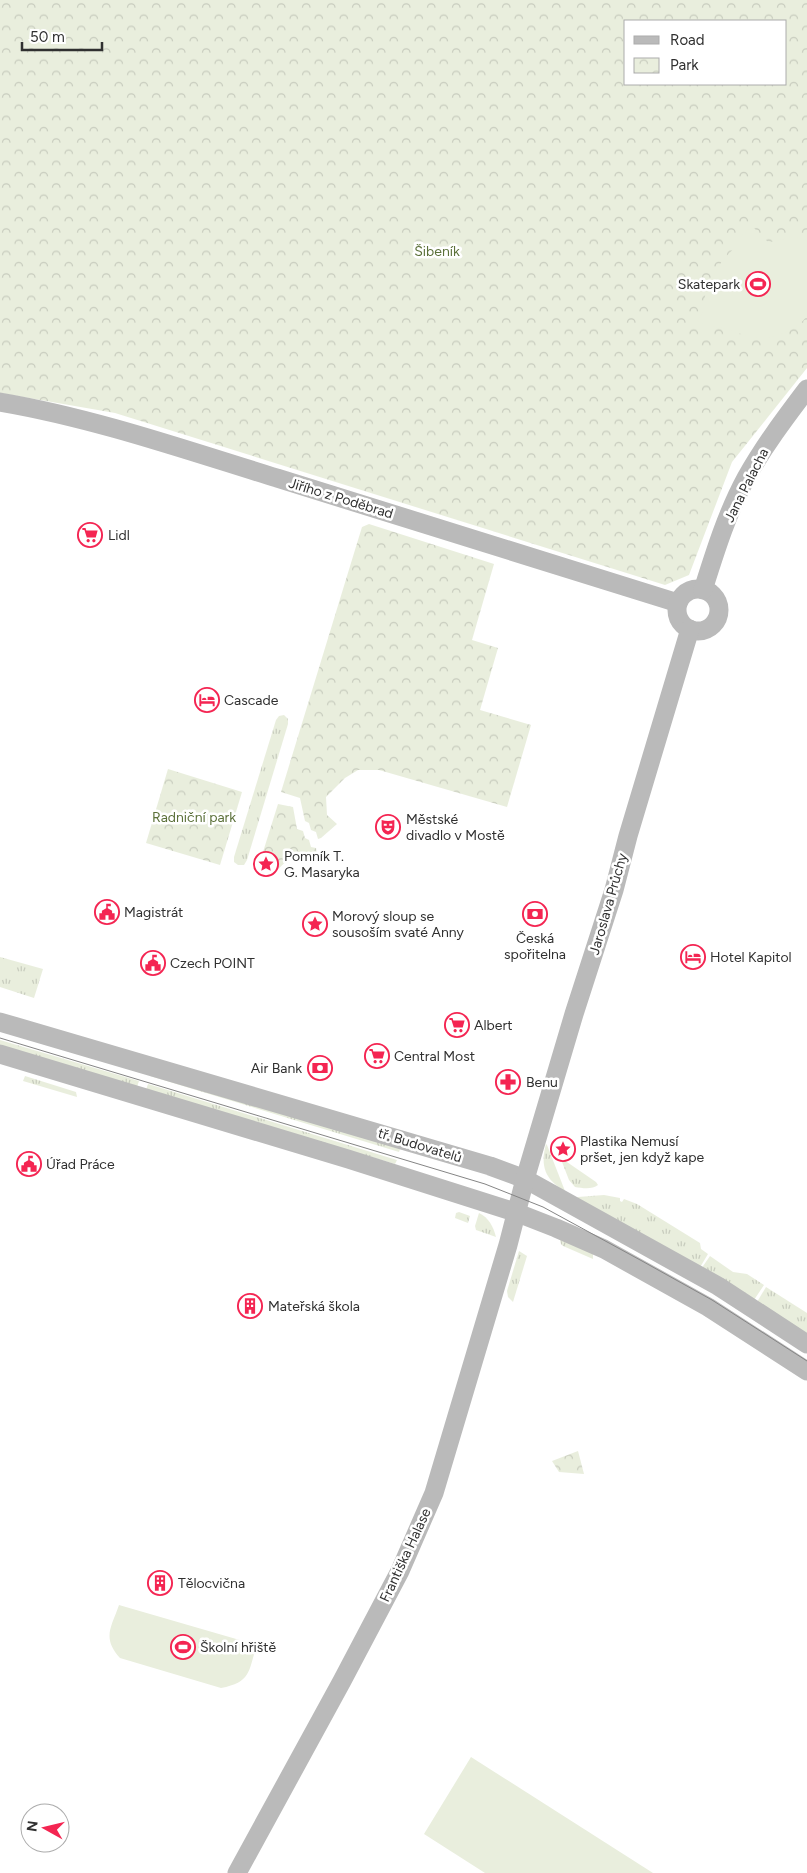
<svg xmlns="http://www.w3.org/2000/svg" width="807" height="1873" font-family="Figtree,sans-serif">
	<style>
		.grass { fill: url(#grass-tufts) }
		.park { fill: url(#park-crowns); fill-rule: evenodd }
		.pitch { fill: #e9eedd }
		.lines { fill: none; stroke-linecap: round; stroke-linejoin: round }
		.secondary { stroke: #bababa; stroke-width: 19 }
		.tram { stroke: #858585; stroke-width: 1 }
		.labels { text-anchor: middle; stroke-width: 5; stroke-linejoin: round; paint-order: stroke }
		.park-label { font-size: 14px; fill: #5b7039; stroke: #fff }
		.poi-label { font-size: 14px; fill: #303030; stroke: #fff; text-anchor: start }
		.street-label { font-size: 14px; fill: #303030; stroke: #fff }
	</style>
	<defs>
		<pattern id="grass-tufts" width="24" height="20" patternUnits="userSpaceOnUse" patternTransform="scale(1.25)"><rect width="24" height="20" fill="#e9eedd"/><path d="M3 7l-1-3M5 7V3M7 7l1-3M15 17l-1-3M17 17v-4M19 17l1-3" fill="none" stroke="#c8ccbe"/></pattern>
		<pattern id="park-crowns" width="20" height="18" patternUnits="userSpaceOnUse" patternTransform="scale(1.25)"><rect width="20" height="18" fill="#e9eedd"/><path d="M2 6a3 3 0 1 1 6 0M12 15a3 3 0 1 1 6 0" fill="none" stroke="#c8ccbe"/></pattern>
	</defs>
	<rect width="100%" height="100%" fill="#fff"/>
	<g class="grass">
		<path d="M284,715L288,719V724L247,860L244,865H238L234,862V857L276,720L279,716Z"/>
		<path d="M0,957L43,969L34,998L0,987Z"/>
		<path d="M0,1040L139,1081L137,1087L0,1046Z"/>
		<path d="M152,1072L401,1146L399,1152L150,1076Z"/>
		<path d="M25,1076L76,1092L77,1097L23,1081Z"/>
		<path d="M148,1084L397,1160L395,1164L146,1090Z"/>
		<path d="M546,1144L547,1145L565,1191C545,1180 540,1166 546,1144Z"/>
		<path d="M564,1160L596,1182L598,1185C592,1190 582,1188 575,1187L569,1180L562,1162Z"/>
		<path d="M604,1195L620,1198V1201L622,1202L624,1199L637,1204L700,1243L701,1249L708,1254L699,1269L576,1199L578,1197Z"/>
		<path d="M459,1212L470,1216L468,1223L455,1218L456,1213Z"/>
		<path d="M479,1213C489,1218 493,1226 496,1237L476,1230L475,1226Z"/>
		<path d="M559,1235L593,1250V1259L563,1246L561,1244Z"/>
		<path d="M519,1251L527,1256L513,1302L508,1297L507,1291Z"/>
		<path d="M710,1256L733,1272L747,1274L764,1285L754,1300L701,1269Z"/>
		<path d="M766,1287L807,1313V1335L757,1302Z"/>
	</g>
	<g class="park">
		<path d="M0,0H807V368L732,462L689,575L665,585L115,413L0,393ZM626,21H786V84H626Z"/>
		<path d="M369,524L494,564L472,640L498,648L480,710L531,725L507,807L379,770H358L345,778L326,797L327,815L337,824L321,838L318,839L316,832L311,830L309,823L305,821L300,798L281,792L362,527Z"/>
		<path d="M168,769L242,792L220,865L146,843Z"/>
		<path d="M278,804L293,807L297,829L303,831L305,838L309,840L311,847L316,848L317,854L316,855L296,852L275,872L258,875L263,852Z"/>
		<path d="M578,1451L584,1474L559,1472L552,1461Z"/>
	</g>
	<g class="pitch">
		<path d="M754,228L768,242C781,241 796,233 807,241V316C796,331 773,340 754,337C744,336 734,331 723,328C713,326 706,327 697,321L703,312L706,289L722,261L737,245L741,237L747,230Z"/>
		<path d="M119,1605L257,1645C248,1671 252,1682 221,1688L120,1658C102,1638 111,1628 119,1605Z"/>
		<path d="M471,1757L653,1873H485L424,1834Z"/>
	</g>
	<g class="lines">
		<g class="secondary">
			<path d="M0,402C94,418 186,450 277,478C411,520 545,562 678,603"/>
			<circle cx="698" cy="610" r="21"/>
			<path d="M703,590C715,552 727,513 746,478C764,446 785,418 807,389"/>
			<path d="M0,1022L490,1166L525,1179L718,1286L807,1344"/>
			<path d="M0,1054L348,1159L515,1212L556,1228L604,1249L708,1307L807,1371"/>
			<path d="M237,1873L342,1681L400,1571L434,1493L508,1245L525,1179L574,1014L614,890L628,836L690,629"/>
		</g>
		<path class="tram" d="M0,1038L485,1184L543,1207L642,1261L712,1300L807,1361"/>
	</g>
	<defs>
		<symbol id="stadium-ring" viewBox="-11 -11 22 22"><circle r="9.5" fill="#fff" stroke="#f42552" stroke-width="1.5"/><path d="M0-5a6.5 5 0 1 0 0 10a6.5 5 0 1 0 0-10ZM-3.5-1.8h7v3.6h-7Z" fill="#f42552"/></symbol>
		<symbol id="supermarket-ring" viewBox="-11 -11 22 22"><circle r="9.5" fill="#fff" stroke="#f42552" stroke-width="1.5"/><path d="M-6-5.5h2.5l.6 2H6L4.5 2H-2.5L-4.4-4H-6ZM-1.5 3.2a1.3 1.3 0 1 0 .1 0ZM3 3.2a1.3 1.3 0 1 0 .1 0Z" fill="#f42552"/></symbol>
		<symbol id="hotel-ring" viewBox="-11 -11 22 22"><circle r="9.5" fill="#fff" stroke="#f42552" stroke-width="1.5"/><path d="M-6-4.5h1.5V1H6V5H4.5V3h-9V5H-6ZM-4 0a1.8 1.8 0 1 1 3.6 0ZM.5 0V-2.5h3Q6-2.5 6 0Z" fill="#f42552"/></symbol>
		<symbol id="theatre-ring" viewBox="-11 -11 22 22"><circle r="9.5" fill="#fff" stroke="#f42552" stroke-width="1.5"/><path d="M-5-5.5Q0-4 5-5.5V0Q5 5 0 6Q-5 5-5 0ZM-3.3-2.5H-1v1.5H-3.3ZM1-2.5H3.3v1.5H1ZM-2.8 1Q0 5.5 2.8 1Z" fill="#f42552"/></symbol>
		<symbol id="sight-ring" viewBox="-11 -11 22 22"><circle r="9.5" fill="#fff" stroke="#f42552" stroke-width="1.5"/><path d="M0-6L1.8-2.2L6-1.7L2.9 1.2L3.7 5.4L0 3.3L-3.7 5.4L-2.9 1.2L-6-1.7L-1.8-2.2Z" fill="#f42552"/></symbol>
		<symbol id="civic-ring" viewBox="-11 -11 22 22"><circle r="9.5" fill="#fff" stroke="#f42552" stroke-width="1.5"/><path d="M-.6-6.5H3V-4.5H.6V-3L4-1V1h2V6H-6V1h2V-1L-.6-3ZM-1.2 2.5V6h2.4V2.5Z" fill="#f42552"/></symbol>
		<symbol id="bank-ring" viewBox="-11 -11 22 22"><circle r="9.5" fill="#fff" stroke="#f42552" stroke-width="1.5"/><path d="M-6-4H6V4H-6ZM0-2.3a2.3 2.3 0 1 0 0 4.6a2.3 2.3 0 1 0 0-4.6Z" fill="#f42552"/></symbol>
		<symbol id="pharmacy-ring" viewBox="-11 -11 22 22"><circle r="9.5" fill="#fff" stroke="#f42552" stroke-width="1.5"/><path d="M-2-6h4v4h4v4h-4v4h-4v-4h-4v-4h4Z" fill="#f42552"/></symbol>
		<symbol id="building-ring" viewBox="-11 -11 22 22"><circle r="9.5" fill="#fff" stroke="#f42552" stroke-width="1.5"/><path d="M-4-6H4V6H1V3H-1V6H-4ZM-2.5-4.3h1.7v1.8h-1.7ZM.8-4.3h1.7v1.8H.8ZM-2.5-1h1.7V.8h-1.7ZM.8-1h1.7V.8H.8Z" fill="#f42552"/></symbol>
	</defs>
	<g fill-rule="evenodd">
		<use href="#stadium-ring" x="744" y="270" width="28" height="28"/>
		<use href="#supermarket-ring" x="76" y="521" width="28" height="28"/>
		<use href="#hotel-ring" x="193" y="686" width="28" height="28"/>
		<use href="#theatre-ring" x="374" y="813" width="28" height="28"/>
		<use href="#sight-ring" x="252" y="850" width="28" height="28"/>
		<use href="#civic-ring" x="93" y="898" width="28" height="28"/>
		<use href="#bank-ring" x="521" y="900" width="28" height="28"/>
		<use href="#sight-ring" x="301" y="910" width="28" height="28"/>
		<use href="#hotel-ring" x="679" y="943" width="28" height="28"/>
		<use href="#civic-ring" x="139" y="949" width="28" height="28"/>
		<use href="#supermarket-ring" x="443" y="1011" width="28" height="28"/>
		<use href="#supermarket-ring" x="363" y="1042" width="28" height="28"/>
		<use href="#bank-ring" x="306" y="1054" width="28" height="28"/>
		<use href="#pharmacy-ring" x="494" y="1068" width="28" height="28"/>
		<use href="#sight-ring" x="549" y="1135" width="28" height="28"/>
		<use href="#civic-ring" x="15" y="1150" width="28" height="28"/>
		<use href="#building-ring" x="236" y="1292" width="28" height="28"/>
		<use href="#building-ring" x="146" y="1569" width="28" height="28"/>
		<use href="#stadium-ring" x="169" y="1633" width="28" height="28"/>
	</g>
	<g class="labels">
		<g class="park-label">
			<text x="437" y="256">Šibeník</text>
			<text x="194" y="822">Radniční park</text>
		</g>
		<g class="poi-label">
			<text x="740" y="289" text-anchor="end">Skatepark</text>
			<text x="108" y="540">Lidl</text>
			<text x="224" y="705">Cascade</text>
			<text x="406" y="824">Městské<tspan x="406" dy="16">divadlo v Mostě</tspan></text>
			<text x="284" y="861">Pomník T.<tspan x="284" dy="16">G. Masaryka</tspan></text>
			<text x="124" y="917">Magistrát</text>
			<text x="332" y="921">Morový sloup se<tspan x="332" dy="16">sousoším svaté Anny</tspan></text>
			<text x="535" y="943" text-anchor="middle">Česká<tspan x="535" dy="16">spořitelna</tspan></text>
			<text x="710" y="962">Hotel Kapitol</text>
			<text x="170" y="968">Czech POINT</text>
			<text x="474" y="1030">Albert</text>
			<text x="394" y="1061">Central Most</text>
			<text x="302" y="1073" text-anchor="end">Air Bank</text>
			<text x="526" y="1087">Benu</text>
			<text x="580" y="1146">Plastika Nemusí<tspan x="580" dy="16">pršet, jen když kape</tspan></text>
			<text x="46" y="1169">Úřad Práce</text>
			<text x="268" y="1311">Mateřská škola</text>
			<text x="178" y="1588">Tělocvična</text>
			<text x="200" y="1652">Školní hřiště</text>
		</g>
		<g class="street-label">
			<text transform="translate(746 485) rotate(-63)" y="5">Jana Palacha</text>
			<text transform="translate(341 498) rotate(17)" y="5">Jiřího z Poděbrad</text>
			<text transform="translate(608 904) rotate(-74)" y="5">Jaroslava Průchy</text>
			<text transform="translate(420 1145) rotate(17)" y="5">tř. Budovatelů</text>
			<text transform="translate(405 1555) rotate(-65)" y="5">Františka Halase</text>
		</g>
	</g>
	<rect x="624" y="20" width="162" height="65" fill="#ffffff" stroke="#acacac"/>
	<rect x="634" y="36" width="25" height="8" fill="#bababa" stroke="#acacac"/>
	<text x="670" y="45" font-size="15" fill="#303030">Road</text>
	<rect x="634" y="58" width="25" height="15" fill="url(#park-crowns)" stroke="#acacac"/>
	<text x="670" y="70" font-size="15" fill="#303030">Park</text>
	<g transform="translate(45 1828) rotate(278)"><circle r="24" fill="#ffffff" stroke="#acacac"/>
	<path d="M0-4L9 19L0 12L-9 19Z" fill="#f42552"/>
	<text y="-8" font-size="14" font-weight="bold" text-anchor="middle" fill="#303030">N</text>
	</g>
	<path d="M22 42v8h80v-8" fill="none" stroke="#303030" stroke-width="2.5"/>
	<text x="30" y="42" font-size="15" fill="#303030" stroke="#ffffff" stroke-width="4" paint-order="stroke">50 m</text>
</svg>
